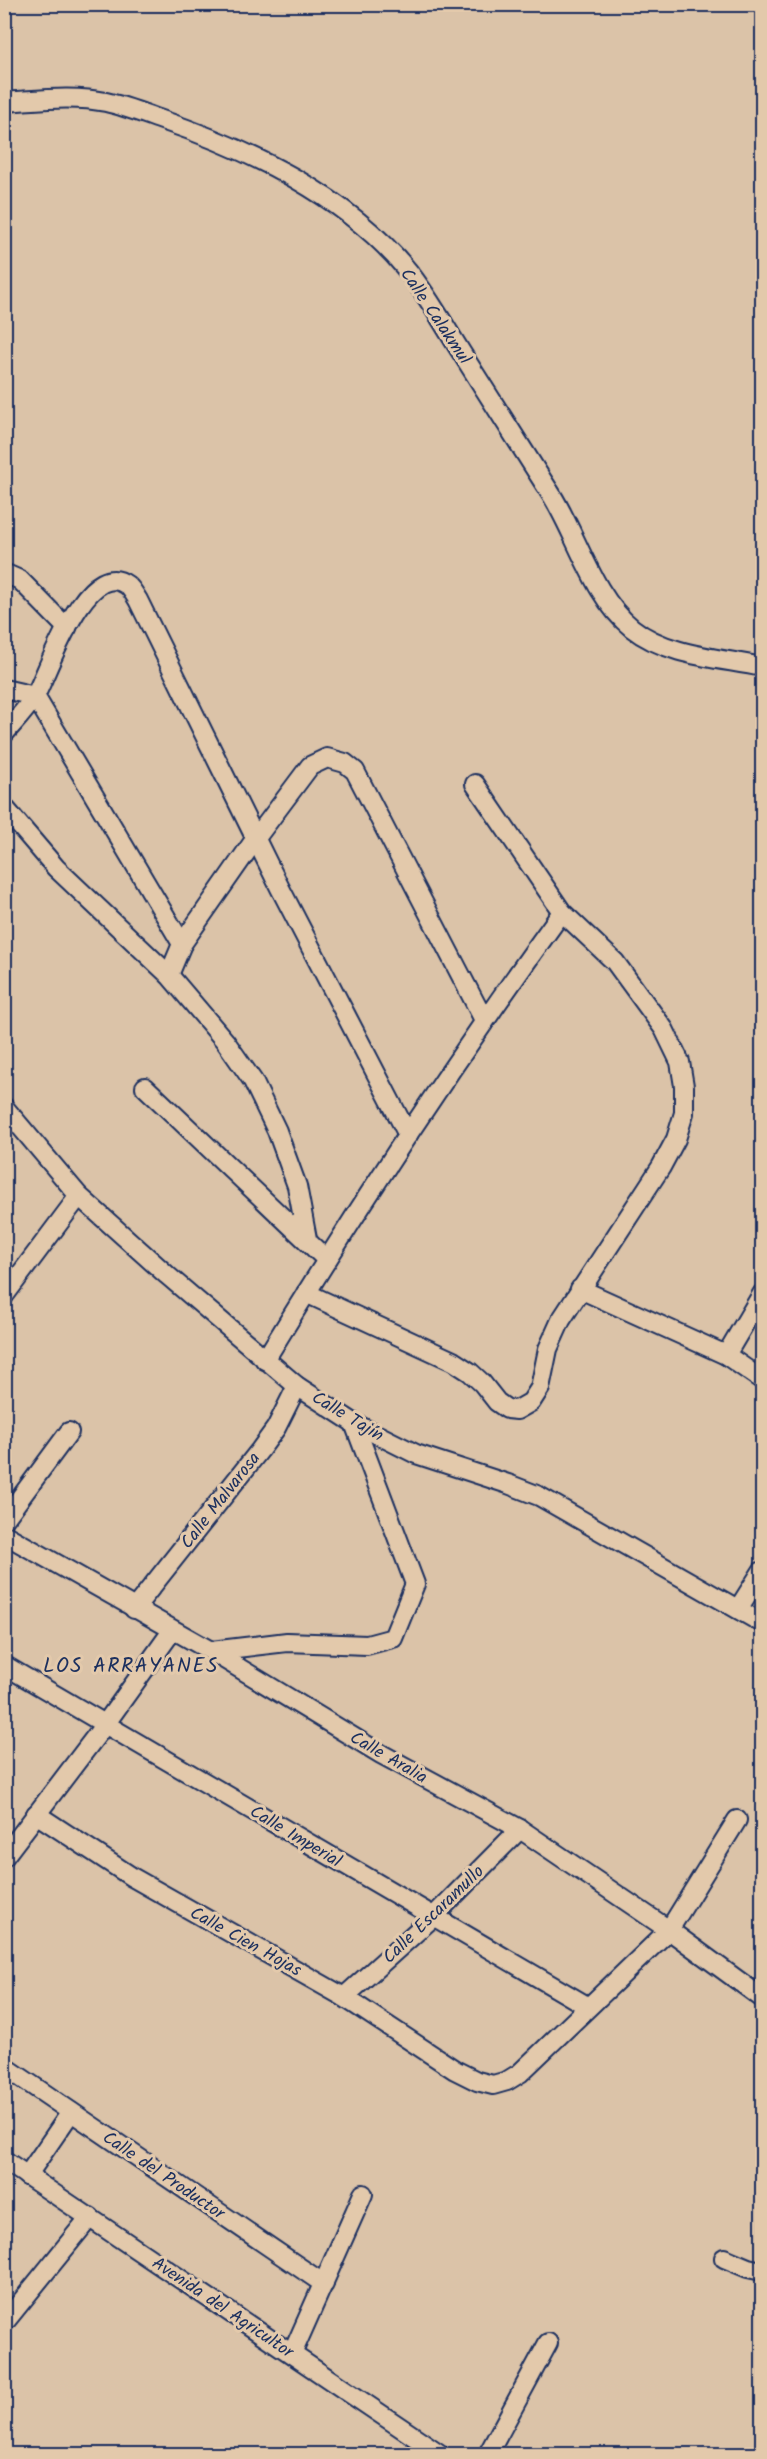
<svg xmlns="http://www.w3.org/2000/svg" width="767" height="2459" font-family="Kalam,sans-serif">
	<style>
		.lines { fill: none; stroke-linecap: round; stroke-linejoin: round }
		.minor-casing { stroke: #1b2f5e; stroke-width: 22 }
		.minor { stroke: #e3c9ab; stroke-width: 18 }
		.labels { text-anchor: middle; stroke-width: 6; stroke-linejoin: round; paint-order: stroke }
		.street-label { font-size: 18px; fill: #1b2f5e; stroke: #e3c9ab }
		.quarter-label { font-size: 21px; letter-spacing: 1.5px; fill: #1b2f5e; stroke: #e3c9ab }
	</style>
	<rect width="100%" height="100%" fill="#dbc3a8"/>
	<filter id="ink" filterUnits="userSpaceOnUse"><feTurbulence type="fractalNoise" baseFrequency=".0167" numOctaves="2"/><feDisplacementMap in="SourceGraphic" scale="12" xChannelSelector="R" yChannelSelector="G"/><feConvolveMatrix kernelMatrix="1 2 1 2 8 2 1 2 1" color-interpolation-filters="sRGB"/></filter>
	<g filter="url(#ink)">
		<g class="lines">
			<defs>
				<g id="minor">
					<path d="M4,102C38,100 73,95 106,102C124,106 142,113 159,119C250,150 346,195 408,271C428,296 444,325 461,352C491,399 521,446 551,494C577,535 593,597 632,628C667,656 720,658 762,667"/>
					<path d="M4,573L20,580L67,628"/>
					<path d="M4,689L35,696L182,944"/>
					<path d="M4,734C15,721 28,708 36,694C48,671 87,555 127,585C131,588 135,595 138,600L280,888L408,1135"/>
					<path d="M4,807L56,868L169,975L225,1041L253,1081L277,1131L297,1186L307,1239"/>
					<path d="M169,975L182,944L256,838L310,766L327,758L345,763L355,771L484,1020"/>
					<path d="M145,1087L327,1260"/>
					<path d="M4,1107L79,1196L167,1275L297,1386L354,1423L416,1454L508,1484L539,1496L762,1623"/>
					<path d="M580,1289L726,1355L762,1380"/>
					<path d="M306,1293L453,1361L470,1372L482,1383L497,1402L507,1409L517,1410L531,1402L540,1388L548,1349L561,1320L661,1167L676,1139L684,1113V1086L680,1062L664,1029L615,962L562,912L475,784"/>
					<path d="M4,1296L79,1196"/>
					<path d="M726,1355L762,1294"/>
					<path d="M265,1360C358,1207 457,1057 562,912"/>
					<path d="M4,1520L69,1432"/>
					<path d="M4,1534L211,1651L381,1754L520,1829L669,1930L762,1998"/>
					<path d="M134,1609L260,1450L276,1428L297,1386"/>
					<path d="M738,1609L762,1571"/>
					<path d="M211,1651L287,1642L367,1645L393,1638L415,1584L354,1423"/>
					<path d="M4,1665L587,2006"/>
					<path d="M36,1814L132,1877L344,1997L455,2070L477,2081L493,2085L507,2081L520,2073L669,1930L737,1820"/>
					<path d="M4,1857L106,1723L172,1631"/>
					<path d="M344,1997L433,1917L520,1829"/>
					<path d="M4,2066L324,2284"/>
					<path d="M4,2160L440,2454"/>
					<path d="M27,2176L71,2112"/>
					<path d="M724,2258L748,2268L762,2271"/>
					<path d="M4,2323L90,2217"/>
					<path d="M292,2354L363,2194"/>
					<path d="M488,2454L548,2343"/>
				</g>
			</defs>
			<use href="#minor" class="minor-casing"/>
			<use href="#minor" class="minor"/>
		</g>
	</g>
	<g class="labels">
		<g class="street-label">
			<text transform="translate(436 316) rotate(56)" y="6">Calle Calakmul</text>
			<text transform="translate(348 1416) rotate(31)" y="6">Calle Tajín</text>
			<text transform="translate(220 1500) rotate(-52)" y="6">Calle Malvarosa</text>
			<text transform="translate(389 1757) rotate(30)" y="6">Calle Aralia</text>
			<text transform="translate(296 1836) rotate(31)" y="6">Calle Imperial</text>
			<text transform="translate(433 1914) rotate(-44)" y="6">Calle Escaramullo</text>
			<text transform="translate(246 1941) rotate(29)" y="6">Calle Cien Hojas</text>
			<text transform="translate(164 2175) rotate(34)" y="6">Calle del Productor</text>
			<text transform="translate(223 2307) rotate(34)" y="6">Avenida del Agricultor</text>
		</g>
		<g class="quarter-label">
			<text x="131" y="1672">LOS ARRAYANES</text>
		</g>
	</g>
	<rect width="767" height="2459" fill="none" stroke="#e3c9ab" stroke-width="24"/>
	<rect x="12" y="12" width="743" height="2435" fill="none" stroke="#1b2f5e" stroke-width="2" filter="url(#ink)"/>
</svg>
